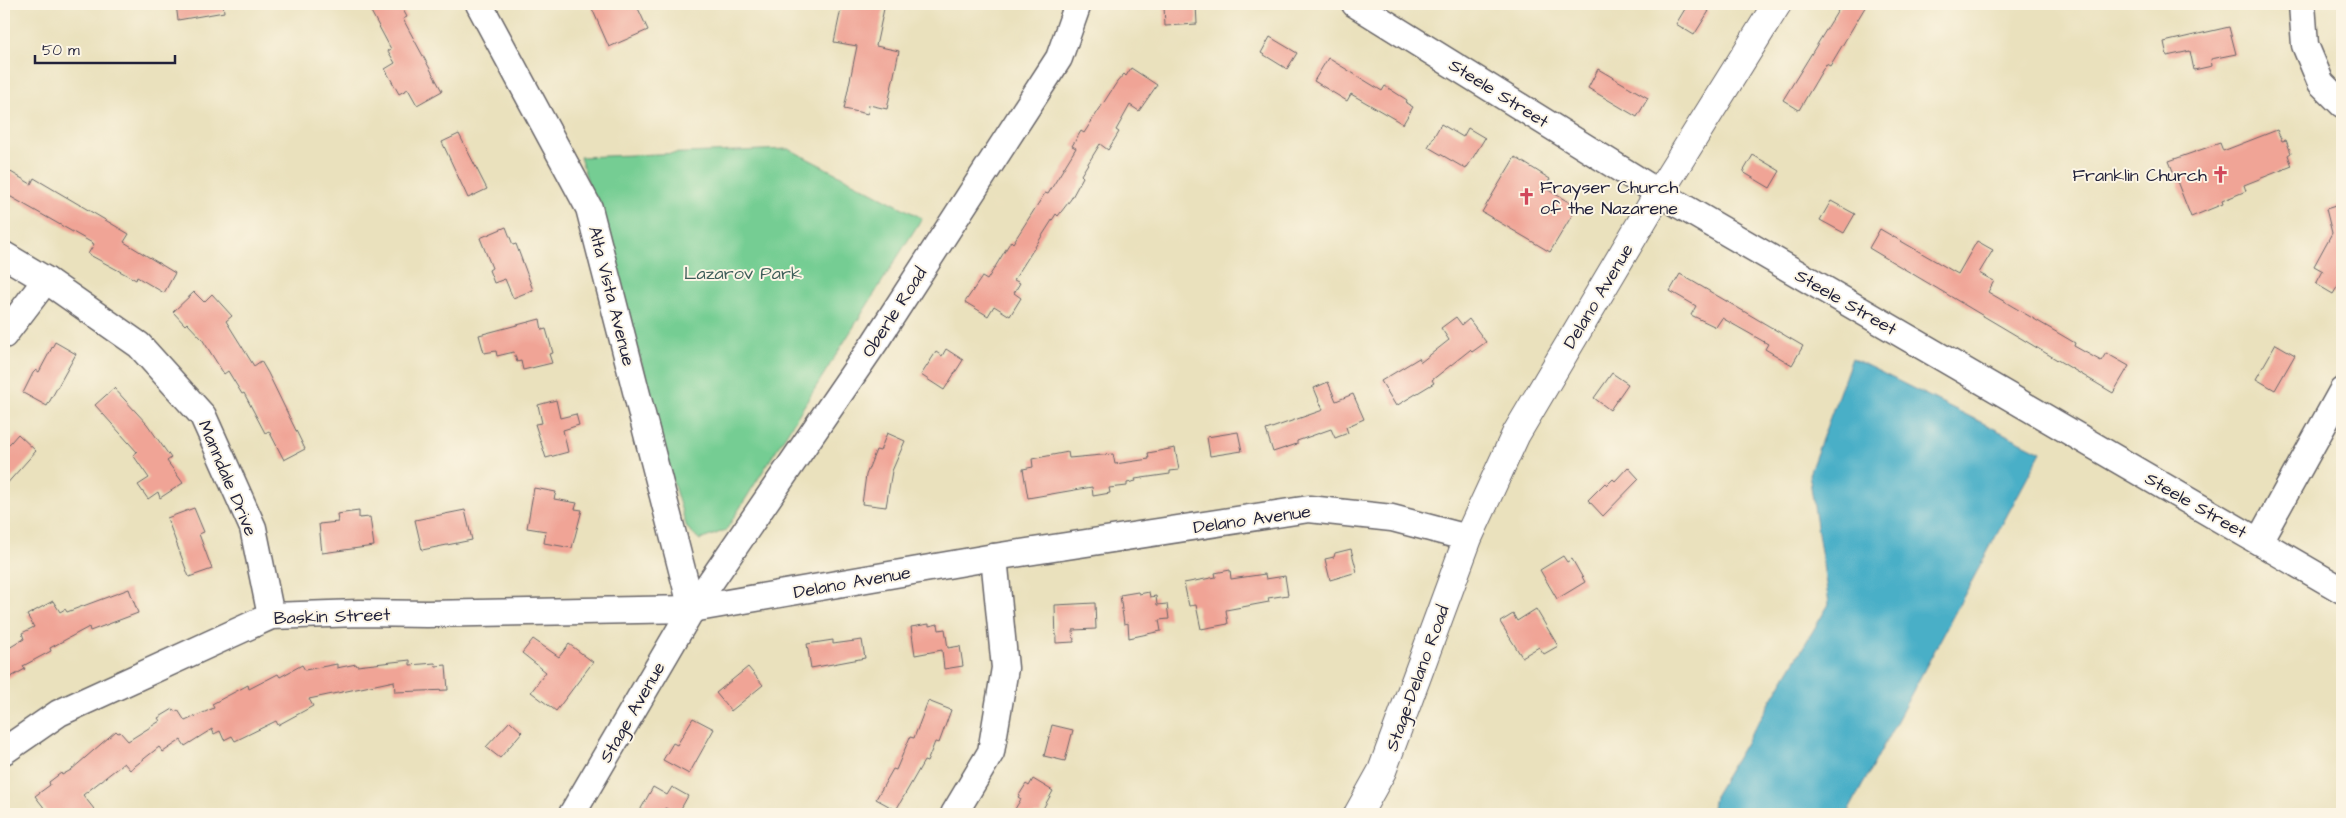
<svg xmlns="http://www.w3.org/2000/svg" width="2346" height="818" font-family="'Architects Daughter',sans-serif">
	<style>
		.green { fill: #75cd93; stroke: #4c7867 }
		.water { fill: #48afc7; stroke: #356881 }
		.building { fill: #f0a496 }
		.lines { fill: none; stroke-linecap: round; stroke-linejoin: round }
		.minor-casing { stroke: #686568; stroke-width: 29 }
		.major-casing { stroke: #686568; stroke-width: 30 }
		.minor { stroke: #fff; stroke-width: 26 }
		.major { stroke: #fff; stroke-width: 28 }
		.labels { text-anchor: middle; stroke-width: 4; stroke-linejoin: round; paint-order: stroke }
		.street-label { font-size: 18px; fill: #22223b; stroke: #fcf5e5 }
		.poi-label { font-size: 18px; fill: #22223b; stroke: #fcf5e5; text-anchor: end }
		.park-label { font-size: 18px; fill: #3f5e5a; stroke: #fcf5e5 }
	</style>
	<rect width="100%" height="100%" fill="#fcf5e5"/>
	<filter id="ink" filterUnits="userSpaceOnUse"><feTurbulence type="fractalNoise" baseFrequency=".02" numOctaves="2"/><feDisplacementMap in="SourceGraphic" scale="10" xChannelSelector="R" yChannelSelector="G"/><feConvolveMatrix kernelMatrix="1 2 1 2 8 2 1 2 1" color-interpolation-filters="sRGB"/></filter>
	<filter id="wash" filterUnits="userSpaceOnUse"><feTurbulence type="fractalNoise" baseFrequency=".0096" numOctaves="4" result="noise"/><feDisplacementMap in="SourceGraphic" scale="20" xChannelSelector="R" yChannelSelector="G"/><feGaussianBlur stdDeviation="1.12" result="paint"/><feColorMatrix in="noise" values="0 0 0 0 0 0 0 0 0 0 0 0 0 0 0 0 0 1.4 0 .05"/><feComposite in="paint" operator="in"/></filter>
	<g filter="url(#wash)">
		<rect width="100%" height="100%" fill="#eae1bd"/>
		<path class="green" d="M789,149L922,218L726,530L700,540L687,528L672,479L629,317L580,157Z"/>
		<path class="water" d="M1852,358L2041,452L1847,814H1711L1714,796L1829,604L1809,474Z"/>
		<g id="blocks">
			<g class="building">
				<path d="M176,4H223L224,12L178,20Z"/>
				<path d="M367,4H400L407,17L403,19L442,91L417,105L408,89L399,94L385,69L395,63L388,51L391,49Z"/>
				<path d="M590,4H636L648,30L609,47Z"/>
				<path d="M842,4H885L876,46L899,51L887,109L869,105L868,114L844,109L857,46L834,42Z"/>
				<path d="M1196,4L1197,24L1165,26L1164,6Z"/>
				<path d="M1688,4H1697L1709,11L1694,35L1676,24Z"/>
				<path d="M1842,4H1867L1830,66L1826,64L1799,110L1783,100Z"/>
				<path d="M2229,27L2236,54L2211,59L2212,66L2194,70L2190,51L2167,56L2164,42Z"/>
				<path d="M1270,37L1297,53L1287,69L1261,53Z"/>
				<path d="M1328,58L1382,91L1385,86L1407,100L1406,103L1413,107L1403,124L1351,94L1347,101L1314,81Z"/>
				<path d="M1131,68L1157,85L1139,111L1130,105L1116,130L1119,132L1108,150L1100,144L1081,175L1083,177L1071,199L1058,216L1056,214L1014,280L1020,283L1014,293L1021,298L1010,316L994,306L988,316L965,302L982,277L987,280L1011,241L1013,243L1045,193L1048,194L1076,148L1072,146L1081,131L1084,133L1117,82L1124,74L1126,76Z"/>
				<path d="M1598,69L1648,98L1637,117L1588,88Z"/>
				<path d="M1441,124L1463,137L1468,128L1485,138L1466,169L1428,147Z"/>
				<path d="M2277,130L2282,141L2286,140L2291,153L2288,155L2292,166L2244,185L2246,191L2222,201L2223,204L2191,217L2169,161L2220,143L2223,151Z"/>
				<path d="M459,134L487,189L468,198L442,142Z"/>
				<path d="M1753,155L1780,171L1770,188L1743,172Z"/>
				<path d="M1515,157L1550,179L1545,188L1577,207L1550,252L1482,212Z"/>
				<path d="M4,168L31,184L34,178L129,234L124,242L175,273L164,293L137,277L136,280L88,254L94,244L4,193Z"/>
				<path d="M1831,201L1855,214L1844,233L1820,220Z"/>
				<path d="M2342,204V279L2333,294L2316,284L2323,271L2314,266L2332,233L2326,209Z"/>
				<path d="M506,227L513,245L516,244L533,290L513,298L505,279L494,283L489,270L492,268L480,238Z"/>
				<path d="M1880,229L1958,274L1977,241L1993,250L1979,273L1994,281L1988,292L2058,333L2075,343L2074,346L2101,361L2106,353L2129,366L2113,393L1869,248Z"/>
				<path d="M1680,274L1803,346L1792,365L1765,349L1768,344L1722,318L1716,327L1691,315L1696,306L1670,291Z"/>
				<path d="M194,292L204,302L212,294L232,316L226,321L254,366L261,361L268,373L305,449L284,460L269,431L265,433L244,393L242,394L228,371L224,374L202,339L187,323L185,325L173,312Z"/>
				<path d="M1456,317L1462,325L1469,319L1486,342L1472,352L1470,350L1432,380L1434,383L1396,406L1381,381L1419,358L1421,362L1449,340L1441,328Z"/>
				<path d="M540,319L542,330L546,329L553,353L549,354L552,363L523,370L521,361L517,362L514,352L497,356L496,351L484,353L479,335Z"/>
				<path d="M55,342L76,354L47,406L23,393L33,373L36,370L39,372Z"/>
				<path d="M2276,344L2295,355L2275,390L2256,379Z"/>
				<path d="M946,349L963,360L944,390L921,375L936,352L942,356Z"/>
				<path d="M1612,373L1628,384L1610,410L1594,398Z"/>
				<path d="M1328,382L1336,401L1353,394L1364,419L1346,427L1348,433L1335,438L1331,429L1297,441V444L1273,452L1266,430L1323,410L1314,388Z"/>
				<path d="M114,388L147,424L171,458L167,461L183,483L160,498L158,492L148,499L138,485L149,478L133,455L137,452L95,405Z"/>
				<path d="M556,400L560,418L576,414L579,425L563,430L568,452L546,458L535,424L542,423L538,405Z"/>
				<path d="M1238,432L1242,451L1210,456L1207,437Z"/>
				<path d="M887,433L905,441L892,471L886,507L862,504L866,475L876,450L880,451Z"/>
				<path d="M18,434L36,451L4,487V450Z"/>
				<path d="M1175,448L1179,470L1170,471V474L1135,479L1136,481L1127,483V486L1109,488L1110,493L1093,496L1092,487L1028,498L1023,469L1033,467L1032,459L1068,452L1069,458L1113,454L1115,464L1149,459L1148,453Z"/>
				<path d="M1628,467L1639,479L1603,516L1588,500L1605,483L1607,485L1613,479L1615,481Z"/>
				<path d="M534,488L556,492L554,499L577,503L575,509L582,510L572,548L544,543L546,531L527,528Z"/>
				<path d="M194,508L204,532L199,534L212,569L189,577L167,518Z"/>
				<path d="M465,510L472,540L422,550L415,520Z"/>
				<path d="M359,511V518L370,517L374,546L322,553L319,524L338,522L337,514Z"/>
				<path d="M1351,549L1357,572L1330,580L1325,559L1334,557L1335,553Z"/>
				<path d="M1563,556L1567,562L1572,559L1585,582L1557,599L1540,570Z"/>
				<path d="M1230,570L1231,579L1265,574L1266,579L1285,576L1288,595L1268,598L1269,602L1226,610L1228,624L1201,629L1196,605L1189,606L1184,583L1216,577L1215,573Z"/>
				<path d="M129,589L138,613L90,631L89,627L50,648L51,651L23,666L25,669L4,681V651L24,639L22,633L34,627L27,615L53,601L60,612L65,609L67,612Z"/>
				<path d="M1138,592L1139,594L1149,592L1150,597L1156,596L1157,605L1167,604L1169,619L1159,620L1161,631L1129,638L1128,623L1124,624L1120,595Z"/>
				<path d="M1095,603L1096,629L1073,630L1074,642L1056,643L1055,605Z"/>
				<path d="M1536,609L1558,646L1544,654L1539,647L1522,657L1500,622L1513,614L1517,621Z"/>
				<path d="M929,624V626L938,624L939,630L945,629L948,648L960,646L963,666L944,669L942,650L915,655L911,627Z"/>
				<path d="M533,639L559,657L569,644L593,662L556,711L531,692L546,672L522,653Z"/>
				<path d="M833,640V644L862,640L865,658L811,668L807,644Z"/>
				<path d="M410,660V665L435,663L436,666L446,665L448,690L395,692L394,681L309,699L313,706L278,725L276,721L235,741L232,736L224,740L220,731L214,734L212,729L185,746L181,740L163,752L159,747L130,770L124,763L83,795L98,814H49L35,796L50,785L49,782L61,773L62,775L71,770L116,731L118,733L120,732L128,741L160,721L158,718L173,709L175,712L178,710L185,721L214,708L212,704L248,685L249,689L278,674L280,677L302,665L305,670L337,664V668L356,664L357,666Z"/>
				<path d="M748,667L763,685L731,711L716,693Z"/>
				<path d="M928,701L951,710L939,743L935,742L927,762L924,761L896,810L876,799L893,769L896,770L910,737L914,738Z"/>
				<path d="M693,718L714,729L689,774L663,760L673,743L677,745Z"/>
				<path d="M510,721L522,732L500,758L486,747Z"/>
				<path d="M1052,725L1073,730L1065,761L1044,756Z"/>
				<path d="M1033,779L1053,791L1040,814H1025L1015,809L1021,799L1018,797L1026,784L1029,786Z"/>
				<path d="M653,787L667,795L672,787L688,796L678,814L665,808L662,814H638Z"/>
			</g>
		</g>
	</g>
	<g filter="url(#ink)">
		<use href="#blocks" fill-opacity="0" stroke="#686568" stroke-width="1"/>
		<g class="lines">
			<defs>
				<g id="minor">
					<path d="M479,4L589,208L692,609"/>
					<path d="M1355,4L1659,193L2342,590"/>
					<path d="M2302,4L2305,45L2321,83L2342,104"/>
					<path d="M4,255L46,280L139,345L203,416L253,528L271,616"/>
					<path d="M4,335L46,280"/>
					<path d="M2259,541L2342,391"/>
					<path d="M4,751L59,713L271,616L359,613L427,614L692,609L994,557L1309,509L1392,518L1468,538"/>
					<path d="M572,814L692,609L875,342L1059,58L1078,4"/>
					<path d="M954,814L991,752L1005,668L994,557"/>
				</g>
				<path id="major" d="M1358,814L1382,771L1468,538L1516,434L1659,193L1777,4"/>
			</defs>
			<use href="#minor" class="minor-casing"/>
			<use href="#major" class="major-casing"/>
			<use href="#minor" class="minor"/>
			<use href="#major" class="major"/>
		</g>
	</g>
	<defs>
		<symbol id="church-bare" viewBox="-9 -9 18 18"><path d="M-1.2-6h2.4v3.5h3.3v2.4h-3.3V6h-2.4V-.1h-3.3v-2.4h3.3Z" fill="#d1495b" stroke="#fcf5e5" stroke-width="2.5" paint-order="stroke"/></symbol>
	</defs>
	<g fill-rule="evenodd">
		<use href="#church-bare" x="2208" y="162" width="25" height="25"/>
		<use href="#church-bare" x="1514" y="184" width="25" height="25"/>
	</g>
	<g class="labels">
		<g class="street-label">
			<text transform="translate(1499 93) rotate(32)" y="6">Steele Street</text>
			<text transform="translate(612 296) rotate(76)" y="6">Alta Vista Avenue</text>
			<text transform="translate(1598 296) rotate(-59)" y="6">Delano Avenue</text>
			<text transform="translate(1846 302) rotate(30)" y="6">Steele Street</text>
			<text transform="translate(894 312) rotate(-57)" y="6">Oberle Road</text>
			<text transform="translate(228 478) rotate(67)" y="6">Manndale Drive</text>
			<text transform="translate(2196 505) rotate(30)" y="6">Steele Street</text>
			<text transform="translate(1252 519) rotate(-8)" y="6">Delano Avenue</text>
			<text transform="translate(852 582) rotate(-10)" y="6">Delano Avenue</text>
			<text transform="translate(332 616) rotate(-2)" y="6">Baskin Street</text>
			<text transform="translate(1417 678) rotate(-70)" y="6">Stage-Delano Road</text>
			<text transform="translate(632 712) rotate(-60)" y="6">Stage Avenue</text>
		</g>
		<g class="poi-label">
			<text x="2207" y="181">Franklin Church</text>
			<text x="1540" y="193" text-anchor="start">Frayser Church<tspan x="1540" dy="21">of the Nazarene</tspan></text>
		</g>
		<g class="park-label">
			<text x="743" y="279">Lazarov Park</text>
		</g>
	</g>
	<rect width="2346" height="818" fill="none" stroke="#fcf5e5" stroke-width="20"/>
	<path d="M35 55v8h140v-8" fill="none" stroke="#22223b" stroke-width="2.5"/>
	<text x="42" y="55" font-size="15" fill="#22223b" stroke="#fcf5e5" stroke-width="4" paint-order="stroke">50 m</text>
</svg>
